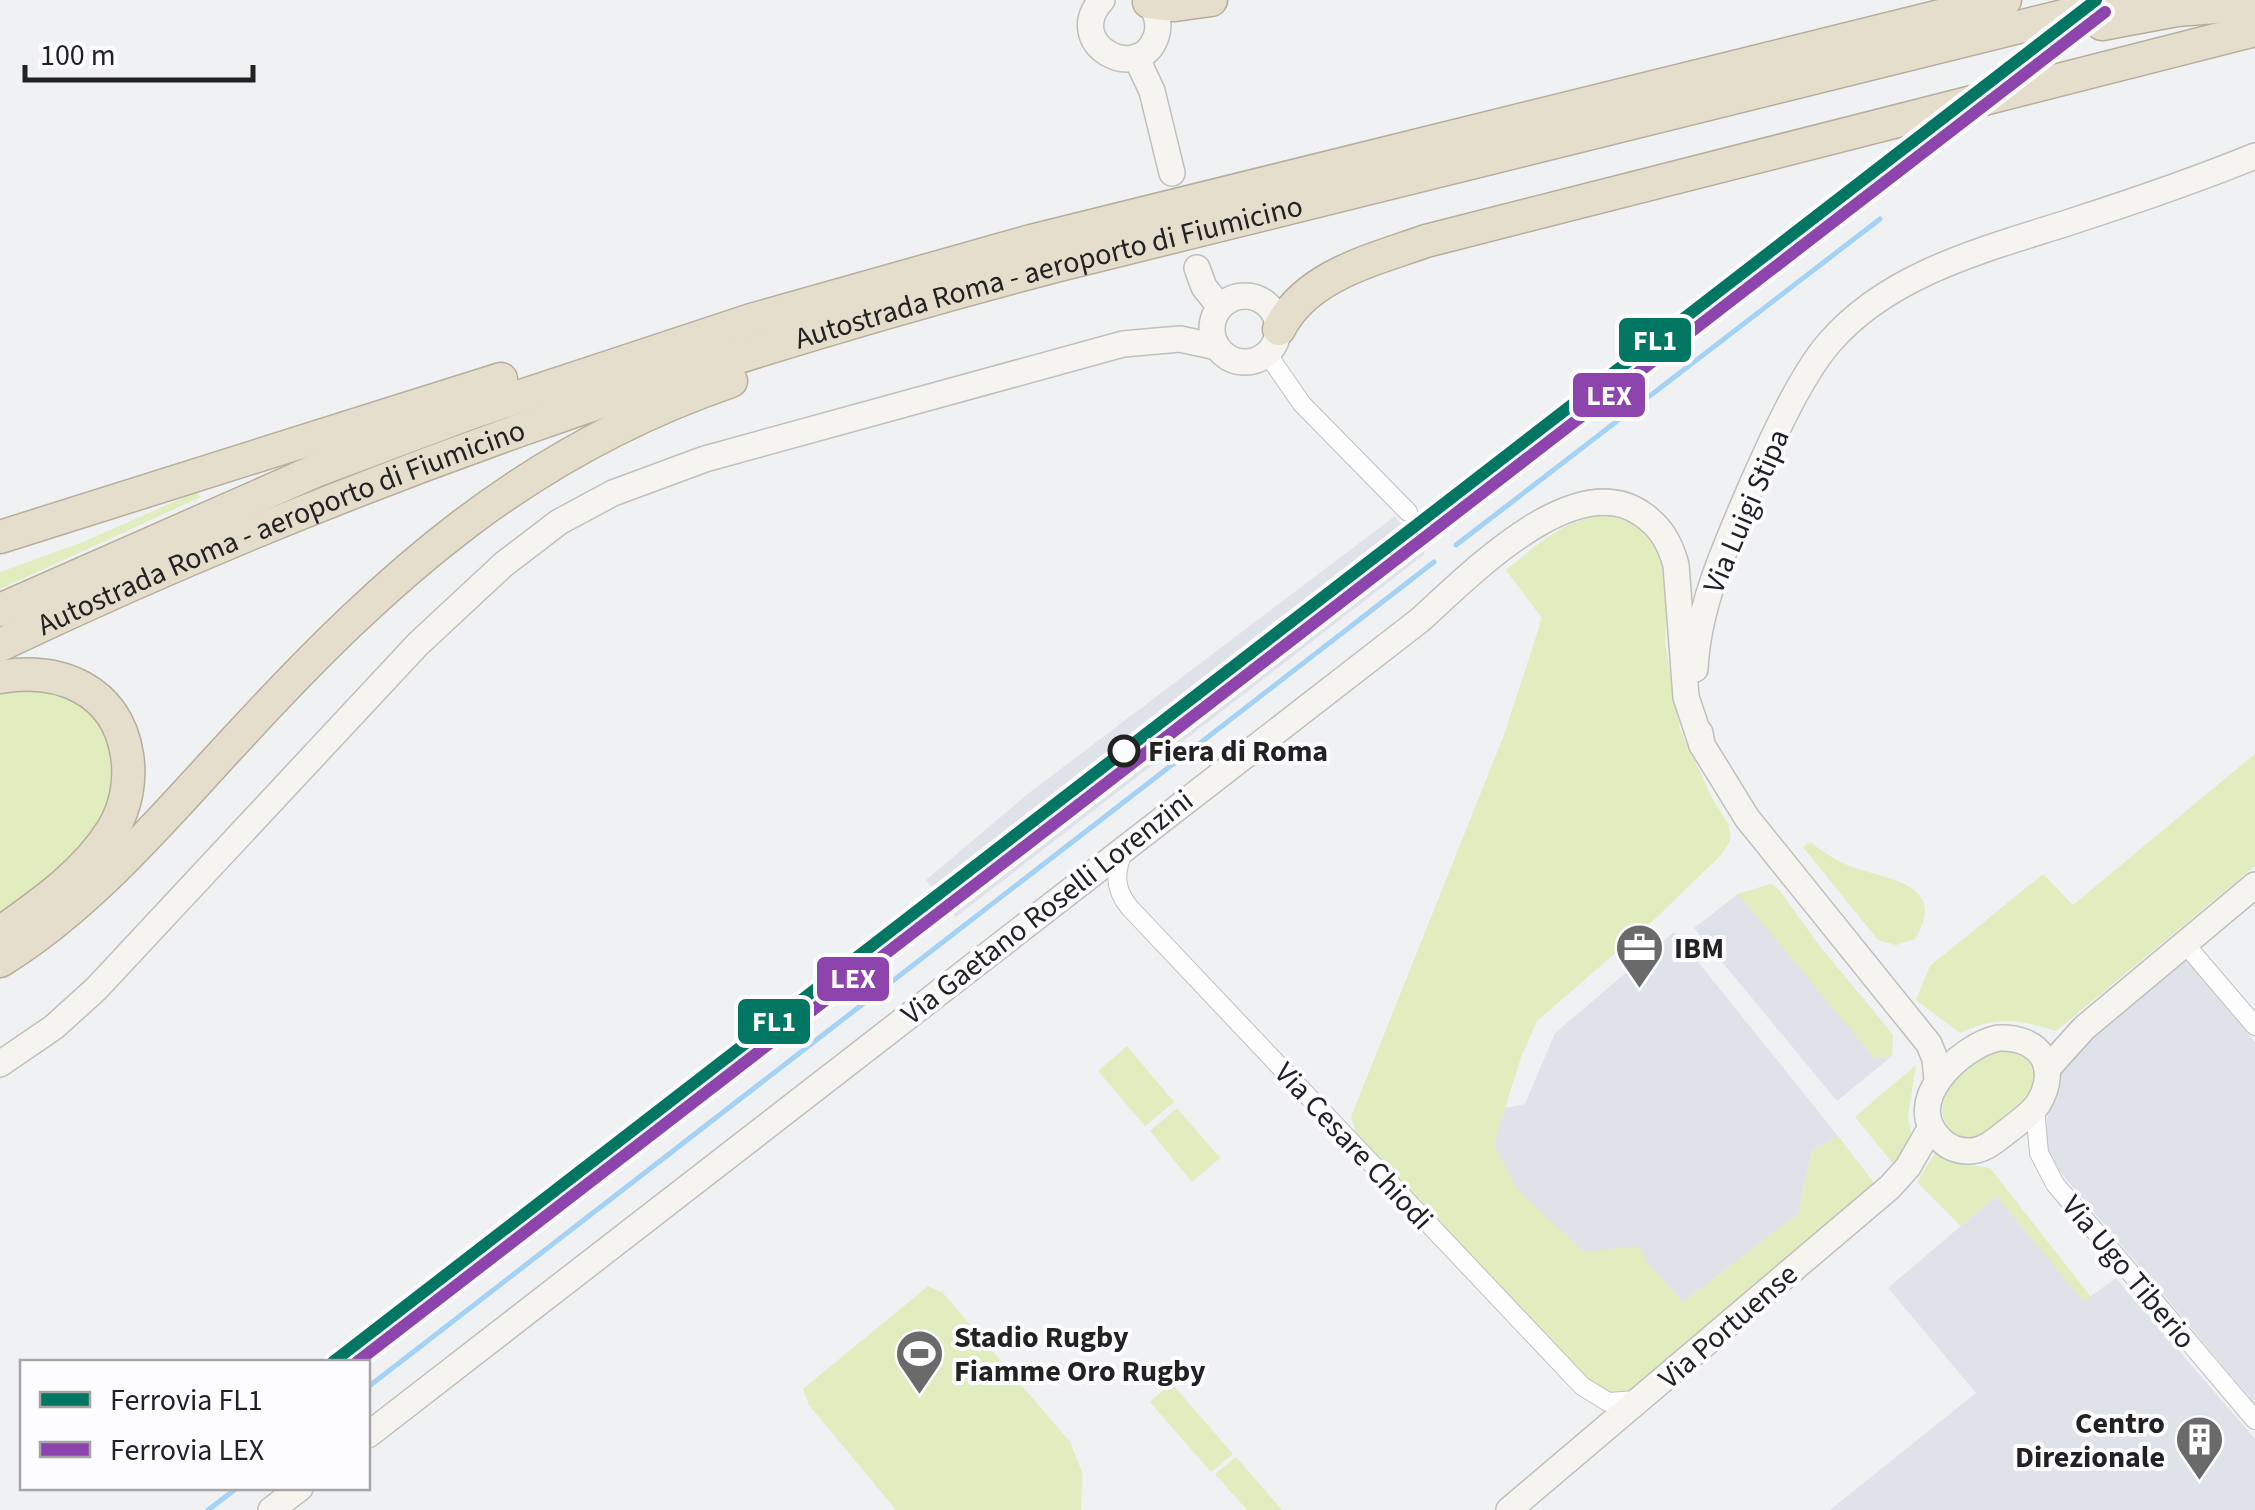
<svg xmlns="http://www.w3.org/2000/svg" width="2255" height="1510" font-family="'Source Sans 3',sans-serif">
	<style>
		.built { fill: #dfe2e8 }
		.green { fill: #e1ecbf }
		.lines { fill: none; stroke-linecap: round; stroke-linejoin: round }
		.stream { stroke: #a3d2f6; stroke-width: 5 }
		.street-casing { stroke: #bebfc0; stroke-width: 20 }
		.secondary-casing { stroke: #bebfc0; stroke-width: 28 }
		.highway-casing { stroke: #b5ae9c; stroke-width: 35 }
		.street { stroke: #fdfdfd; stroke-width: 18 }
		.secondary { stroke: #f6f4ee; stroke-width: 25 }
		.highway { stroke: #e5decd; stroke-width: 32 }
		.rail-1-casing { stroke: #fdfdff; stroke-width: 20 }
		.rail-2-casing { stroke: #fdfdff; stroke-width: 20 }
		.rail-1 { stroke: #007663; stroke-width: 12 }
		.rail-2 { stroke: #8e44ad; stroke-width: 12 }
		.stop-dot { fill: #fdfdff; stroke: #222223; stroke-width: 5 }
		.labels { text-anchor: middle; stroke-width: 8; stroke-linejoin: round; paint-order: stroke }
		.street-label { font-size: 30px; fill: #222223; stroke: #fdfdff }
		.stop-label { font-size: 30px; font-weight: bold; fill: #222223; stroke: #fdfdff; text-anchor: start }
		.poi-label { font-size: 30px; font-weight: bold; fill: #222223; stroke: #fdfdff; text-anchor: start }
		.line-badge { stroke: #fdfdff; stroke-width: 4 }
		.badge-label { font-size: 28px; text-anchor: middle; font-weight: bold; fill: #fff }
	</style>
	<rect width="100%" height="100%" fill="#f0f1f2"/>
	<g class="built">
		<path d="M1395,516L1425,554L956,917L926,880L1029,793Z"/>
		<path d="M1771,884L1780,891L1817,943L1893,1035L1892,1056L1837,1101L1694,928L1738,894Z"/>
		<path d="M1674,932L1838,1136L1812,1151L1798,1214L1683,1302L1648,1264L1638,1247L1584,1252L1516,1189L1494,1144L1505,1108L1525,1104L1555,1033Z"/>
		<path d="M2187,960L2255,1042V1404L2057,1168L2046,1148L2047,1119L2063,1061Z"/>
		<path d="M1996,1196L2084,1301L2116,1278L2255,1439V1510H1830L1976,1393L1888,1288Z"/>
	</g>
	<g class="green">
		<path d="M196,492L201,497L0,589V572L83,542Z"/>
		<path d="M1607,515L1636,524L1659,551L1667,574L1665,643L1680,729L1712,798L1729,825L1730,841L1722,854L1657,917L1537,1021L1521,1057L1494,1144L1517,1189L1584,1252L1638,1246L1648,1264L1683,1302L1798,1214L1812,1151L1838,1136L1878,1188L1634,1390L1611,1392L1596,1387L1357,1136L1351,1117L1504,735L1542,618L1506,570C1537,545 1565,518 1607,515Z"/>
		<path d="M65,690L108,724L120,775L94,838L0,923V691Z"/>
		<path d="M2255,754V866L2056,1031C2017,1019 1997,1016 1960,1033L1916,1000L1930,966L2043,874L2073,905Z"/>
		<path d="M1810,842C1823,852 1836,861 1852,867C1889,880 1949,884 1915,939L1896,945L1878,940L1803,847Z"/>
		<path d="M1771,884L1780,891L1817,943L1893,1035L1892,1056L1875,1059L1738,894Z"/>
		<path d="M1127,1046L1174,1102L1145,1126L1098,1071Z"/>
		<path d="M2007,1050C2072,1064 2005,1139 1969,1139C1945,1139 1937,1111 1946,1093C1955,1073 1986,1052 2007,1050Z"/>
		<path d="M1916,1065L1908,1116L1913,1144L1896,1167L1855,1117Z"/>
		<path d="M1177,1108L1220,1158L1192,1182L1150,1131Z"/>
		<path d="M1935,1153L1947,1161L1990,1168L2091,1297L2084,1302L1996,1196L1961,1226L1917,1182Z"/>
		<path d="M928,1286L943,1293L1070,1442L1082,1472L1081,1510H896L809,1405L803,1389Z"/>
		<path d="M1171,1383L1233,1454L1211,1472L1150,1402Z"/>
		<path d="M1236,1457L1282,1510H1247L1215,1474Z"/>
	</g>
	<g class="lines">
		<g class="stream">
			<path d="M1456,545L1880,219"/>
			<path d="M368,1387L1434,562"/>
			<path d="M208,1510L237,1488"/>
		</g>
		<defs>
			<g id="street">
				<path d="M1268,355L1302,404L1408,512"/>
				<path d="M1125,848C1115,870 1113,887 1129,907L1582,1386L1608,1402L1637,1400"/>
				<path d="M2186,945L2255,1026"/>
				<path d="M2035,1108L2039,1153L2055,1184L2255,1420"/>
			</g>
			<g id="secondary">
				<path d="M1102,0C1062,43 1138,86 1156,37C1161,23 1156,11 1147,0"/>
				<path d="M1136,57L1152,91L1172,173"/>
				<path d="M1197,268L1204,287L1220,307"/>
				<circle cx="1245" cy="329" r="33"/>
				<path d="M1695,669C1698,605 1726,546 1750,489C1769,446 1799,378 1829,343C1889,273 1986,249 2070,222C2132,202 2194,181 2255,156"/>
				<path d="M1700,733L1702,745L1747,818L1929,1044L1935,1059L1937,1080"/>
				<path d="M1998,1038C2039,1036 2061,1066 2038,1104C2031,1114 2019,1122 2009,1130C1997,1139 1985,1151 1969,1151C1958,1151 1948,1147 1941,1140C1900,1102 1961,1046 1998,1038Z"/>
				<path d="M0,1064L54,1027L96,989L418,644L504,564L559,522L613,493L705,459L1123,344L1180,339L1217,347"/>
				<path d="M2047,1069L2084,1028L2255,885"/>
				<path d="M368,1435L1420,620C1468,577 1574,466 1642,514C1661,527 1670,543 1676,565L1686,697L1702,745"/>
				<path d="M271,1510L300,1488"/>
				<path d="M1509,1510L1890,1187L1908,1167L1931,1127"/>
			</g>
			<g id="highway">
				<path d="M1149,2L1175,5L1211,0"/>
				<path d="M2102,24L2177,10L2255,4"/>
				<path d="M1279,329C1306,275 1373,260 1426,241L2255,30"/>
				<path d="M0,537L501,379"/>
				<path d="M0,610L315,471L470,413L751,320L1031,241L2005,0"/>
				<path id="s1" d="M0,645C342,482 693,361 1059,265L2128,0"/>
				<path d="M0,677C59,667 117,689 127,755C131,780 126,807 113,829C86,873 41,904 0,933"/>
				<path d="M0,961C94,903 168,812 243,732C388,575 525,452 731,381"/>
			</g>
		</defs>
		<use href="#street" class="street-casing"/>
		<use href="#secondary" class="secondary-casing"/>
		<use href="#highway" class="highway-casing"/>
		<use href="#street" class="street"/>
		<use href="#secondary" class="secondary"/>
		<use href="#highway" class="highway"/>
		<defs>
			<path id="rail-1" d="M333,1362L2096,0"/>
			<path id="rail-2" d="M357,1362L2105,12"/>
		</defs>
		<use href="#rail-1" class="rail-1-casing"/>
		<use href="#rail-2" class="rail-2-casing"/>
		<use href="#rail-1" class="rail-1"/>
		<use href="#rail-2" class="rail-2"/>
	</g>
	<defs>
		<symbol id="office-pin" viewBox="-11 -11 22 30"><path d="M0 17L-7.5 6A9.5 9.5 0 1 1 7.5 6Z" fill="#6a6a6b" stroke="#fdfdff"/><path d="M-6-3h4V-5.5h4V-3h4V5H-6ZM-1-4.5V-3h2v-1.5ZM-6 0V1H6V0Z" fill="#fff"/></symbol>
		<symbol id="stadium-pin" viewBox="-11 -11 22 30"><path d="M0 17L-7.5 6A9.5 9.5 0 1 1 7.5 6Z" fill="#6a6a6b" stroke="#fdfdff"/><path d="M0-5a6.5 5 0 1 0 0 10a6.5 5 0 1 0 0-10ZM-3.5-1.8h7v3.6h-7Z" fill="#fff"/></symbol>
		<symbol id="building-pin" viewBox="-11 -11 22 30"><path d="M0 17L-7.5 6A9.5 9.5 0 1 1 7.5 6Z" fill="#6a6a6b" stroke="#fdfdff"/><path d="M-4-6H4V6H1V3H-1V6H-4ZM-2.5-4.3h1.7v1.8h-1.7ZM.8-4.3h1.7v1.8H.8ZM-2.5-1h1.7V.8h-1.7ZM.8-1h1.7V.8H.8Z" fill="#fff"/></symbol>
	</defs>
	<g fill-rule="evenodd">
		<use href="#office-pin" x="1612" y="920" width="55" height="75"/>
		<use href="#stadium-pin" x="892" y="1326" width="55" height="75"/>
		<use href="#building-pin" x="2172" y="1412" width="55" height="75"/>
	</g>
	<circle class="stop-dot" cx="1124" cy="751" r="14"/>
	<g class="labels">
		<g class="street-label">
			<text dy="10" stroke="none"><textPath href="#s1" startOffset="1115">Autostrada Roma - aeroporto di Fiumicino</textPath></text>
			<text transform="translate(1746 511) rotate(-67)" y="10">Via Luigi Stipa</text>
			<text dy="10" stroke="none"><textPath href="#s1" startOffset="305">Autostrada Roma - aeroporto di Fiumicino</textPath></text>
			<text transform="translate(1047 907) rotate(-38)" y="10">Via Gaetano Roselli Lorenzini</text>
			<text transform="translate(1354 1146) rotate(47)" y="10">Via Cesare Chiodi</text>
			<text transform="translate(2129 1272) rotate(50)" y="10">Via Ugo Tiberio</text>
			<text transform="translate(1728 1326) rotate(-41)" y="10">Via Portuense</text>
		</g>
		<g class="stop-label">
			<text x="1148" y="761">Fiera di Roma</text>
		</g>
		<g class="poi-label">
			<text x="1674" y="958">IBM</text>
			<text x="954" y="1347">Stadio Rugby<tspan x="954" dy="34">Fiamme Oro Rugby</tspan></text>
			<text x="2165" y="1433" text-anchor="end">Centro<tspan x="2165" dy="34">Direzionale</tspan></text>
		</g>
	</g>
	<g class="line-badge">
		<rect x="1617" y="316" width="76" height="48" rx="10" fill="#007663"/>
		<rect x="1571" y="371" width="76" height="48" rx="10" fill="#8e44ad"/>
		<rect x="815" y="955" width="76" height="48" rx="10" fill="#8e44ad"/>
		<rect x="736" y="997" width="76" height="49" rx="10" fill="#007663"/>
	</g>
	<g class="badge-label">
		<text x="1655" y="350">FL1</text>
		<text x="1609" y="405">LEX</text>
		<text x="853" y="988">LEX</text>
		<text x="774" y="1031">FL1</text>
	</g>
	<rect x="20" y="1360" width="350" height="130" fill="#fdfdff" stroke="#a5a5a7" stroke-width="2.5"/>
	<rect x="40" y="1392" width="50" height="15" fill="#007663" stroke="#a5a5a7" stroke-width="2.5"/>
	<text x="110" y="1410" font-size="30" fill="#222223">Ferrovia FL1</text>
	<rect x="40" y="1442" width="50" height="15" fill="#8e44ad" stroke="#a5a5a7" stroke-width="2.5"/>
	<text x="110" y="1460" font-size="30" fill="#222223">Ferrovia LEX</text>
	<path d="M25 65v15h228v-15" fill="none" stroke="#222223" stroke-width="5"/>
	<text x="40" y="65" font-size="30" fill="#222223" stroke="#fdfdff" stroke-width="8" paint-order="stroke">100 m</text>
</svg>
